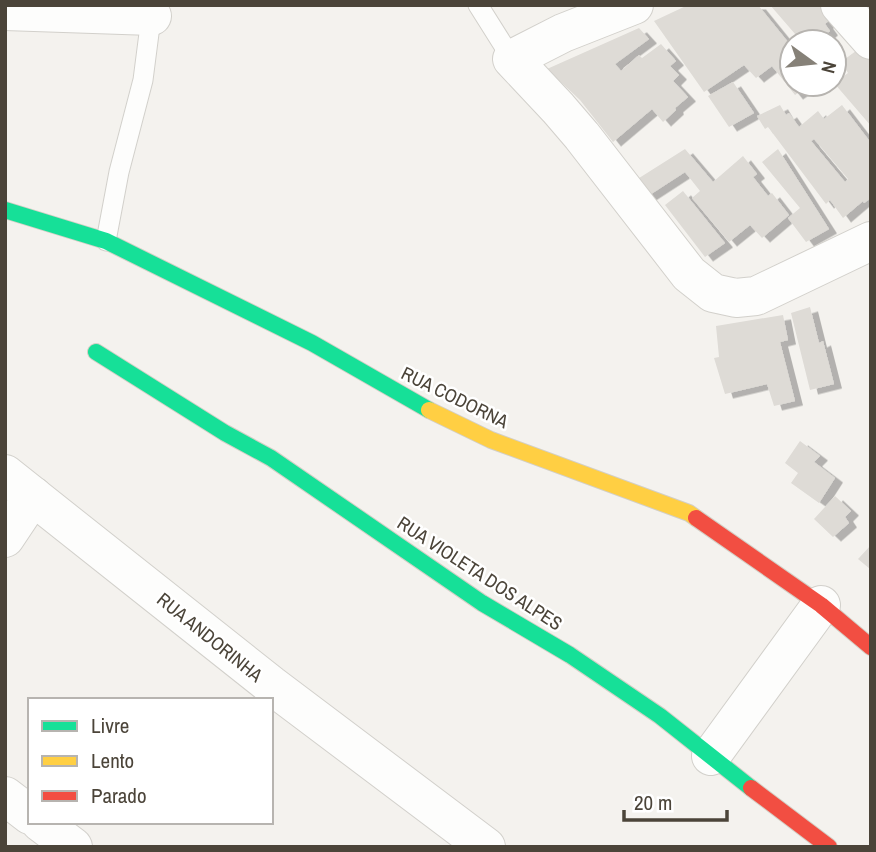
<svg xmlns="http://www.w3.org/2000/svg" width="876" height="852" font-family="'Archivo Narrow',sans-serif">
	<style>
		.building { fill: #dedbd6; fill-rule: evenodd; filter: url(#shadow) }
		.lines { fill: none; stroke-linecap: round; stroke-linejoin: round }
		.lane-casing { stroke: #d2d0cb; stroke-width: 21 }
		.street-casing { stroke: #d2d0cb; stroke-width: 40 }
		.fast-casing { stroke: #d3cfc5; stroke-width: 18 }
		.slow-casing { stroke: #d3cfc5; stroke-width: 18 }
		.jam-casing { stroke: #d3cfc5; stroke-width: 18 }
		.lane { stroke: #fdfdfc; stroke-width: 19 }
		.street { stroke: #fdfdfc; stroke-width: 38 }
		.fast { stroke: #16e098; stroke-width: 16 }
		.slow { stroke: #ffcf43; stroke-width: 16 }
		.jam { stroke: #f24e42; stroke-width: 16 }
		.labels { text-anchor: middle; stroke-width: 5; stroke-linejoin: round; paint-order: stroke }
		.street-label { font-size: 19px; fill: #4b4439; stroke: #fff }
	</style>
	<defs>
		<filter id="shadow"><feDropShadow dx="8" dy="4.5" stdDeviation="0" flood-color="#0004"/></filter>
	</defs>
	<rect width="100%" height="100%" fill="#f4f2ee"/>
	<g class="building">
		<path d="M688,5H758L792,47V84H811L795,95L772,66L756,78L744,65L704,92L654,21Z"/>
		<path d="M770,5H828L836,14L825,24L830,31L817,42H812L809,39L805,42H802Z"/>
		<path d="M639,28L649,39L615,64L621,71L639,55L642,58L661,44L676,61L670,66L679,75L673,81L688,97L675,108L676,110L663,122L652,109L613,142L580,100L547,69Z"/>
		<path d="M864,45L871,53V126L834,83L848,73L841,62Z"/>
		<path d="M733,82L754,113L729,127L708,96Z"/>
		<path d="M780,105L786,115L789,113L799,127L818,111L824,119L842,105L871,143V198L864,203L863,201L843,218L830,200L826,204L768,127L765,129L757,116ZM814,139L848,179L845,182L811,141Z"/>
		<path d="M685,149L713,182L743,156L757,174L753,177L768,196L772,193L789,215L762,238L750,225L729,242L692,198L700,191L685,172L648,196L636,180Z"/>
		<path d="M778,149L829,229L806,242L788,218L800,208L762,162Z"/>
		<path d="M683,191L725,243L705,257L665,205Z"/>
		<path d="M810,307L819,343L823,341L834,384L810,390L791,313Z"/>
		<path d="M783,315L788,340L780,342L795,401L774,406L767,384L725,394L714,358L719,357L716,326Z"/>
		<path d="M800,441L820,456L814,462L835,478L819,503L791,483L798,473L785,463Z"/>
		<path d="M835,496L851,511L845,517L849,523L833,537L814,519Z"/>
		<path d="M871,545V568L870,569L858,559Z"/>
	</g>
	<g class="lines">
		<defs>
			<g id="lane">
				<path d="M478,5L512,59"/>
				<path d="M106,241L119,172L143,80L152,10"/>
			</g>
			<g id="street">
				<path d="M634,5L563,33L512,59L558,108L582,136L689,274L713,293L736,298L756,296L871,241"/>
				<path d="M840,5L871,40"/>
				<path d="M5,11L152,16"/>
				<path d="M5,474L271,685L486,847"/>
				<path d="M5,538L33,496"/>
				<path d="M711,756L821,605"/>
				<path d="M5,796L30,815"/>
				<path d="M40,822L73,847"/>
			</g>
			<g id="fast">
				<path d="M5,210L106,241L312,343L429,410"/>
				<path d="M96,352L225,433L271,458L482,603L570,655L660,716L751,788"/>
			</g>
			<path id="slow" d="M429,410L491,440L689,513L696,518"/>
			<g id="jam">
				<path d="M696,518L821,605L871,647"/>
				<path d="M751,788L829,847"/>
			</g>
		</defs>
		<use href="#lane" class="lane-casing"/>
		<use href="#street" class="street-casing"/>
		<use href="#fast" class="fast-casing"/>
		<use href="#slow" class="slow-casing"/>
		<use href="#jam" class="jam-casing"/>
		<use href="#lane" class="lane"/>
		<use href="#street" class="street"/>
		<use href="#fast" class="fast"/>
		<use href="#slow" class="slow"/>
		<use href="#jam" class="jam"/>
	</g>
	<g class="labels">
		<g class="street-label">
			<text transform="translate(455 397) rotate(26)" y="7">RUA CODORNA</text>
			<text transform="translate(480 573) rotate(33)" y="7">RUA VIOLETA DOS ALPES</text>
			<text transform="translate(210 637) rotate(39)" y="7">RUA ANDORINHA</text>
		</g>
	</g>
	<rect width="876" height="852" fill="none" stroke="#4b4439" stroke-width="14"/>
	<rect x="28" y="698" width="245" height="126" fill="#ffffff" stroke="#b7b4b0" stroke-width="2"/>
	<rect x="42" y="721" width="35" height="10" fill="#16e098" stroke="#b7b4b0" stroke-width="2"/>
	<text x="91" y="733" font-size="21" fill="#4b4439">Livre</text>
	<rect x="42" y="756" width="35" height="10" fill="#ffcf43" stroke="#b7b4b0" stroke-width="2"/>
	<text x="91" y="768" font-size="21" fill="#4b4439">Lento</text>
	<rect x="42" y="791" width="35" height="10" fill="#f24e42" stroke="#b7b4b0" stroke-width="2"/>
	<text x="91" y="803" font-size="21" fill="#4b4439">Parado</text>
	<g transform="translate(813 63) rotate(105)"><circle r="33" fill="#ffffff" stroke="#b7b4b0" stroke-width="2"/>
	<path d="M0-5L12 26L0 18L-12 26Z" fill="#868178"/>
	<text y="-10" font-size="19" font-weight="bold" text-anchor="middle" fill="#4b4439">N</text>
	</g>
	<path d="M624 810v10h103v-10" fill="none" stroke="#4b4439" stroke-width="3.5"/>
	<text x="634" y="810" font-size="21" fill="#4b4439" stroke="#ffffff" stroke-width="5" paint-order="stroke">20 m</text>
</svg>
